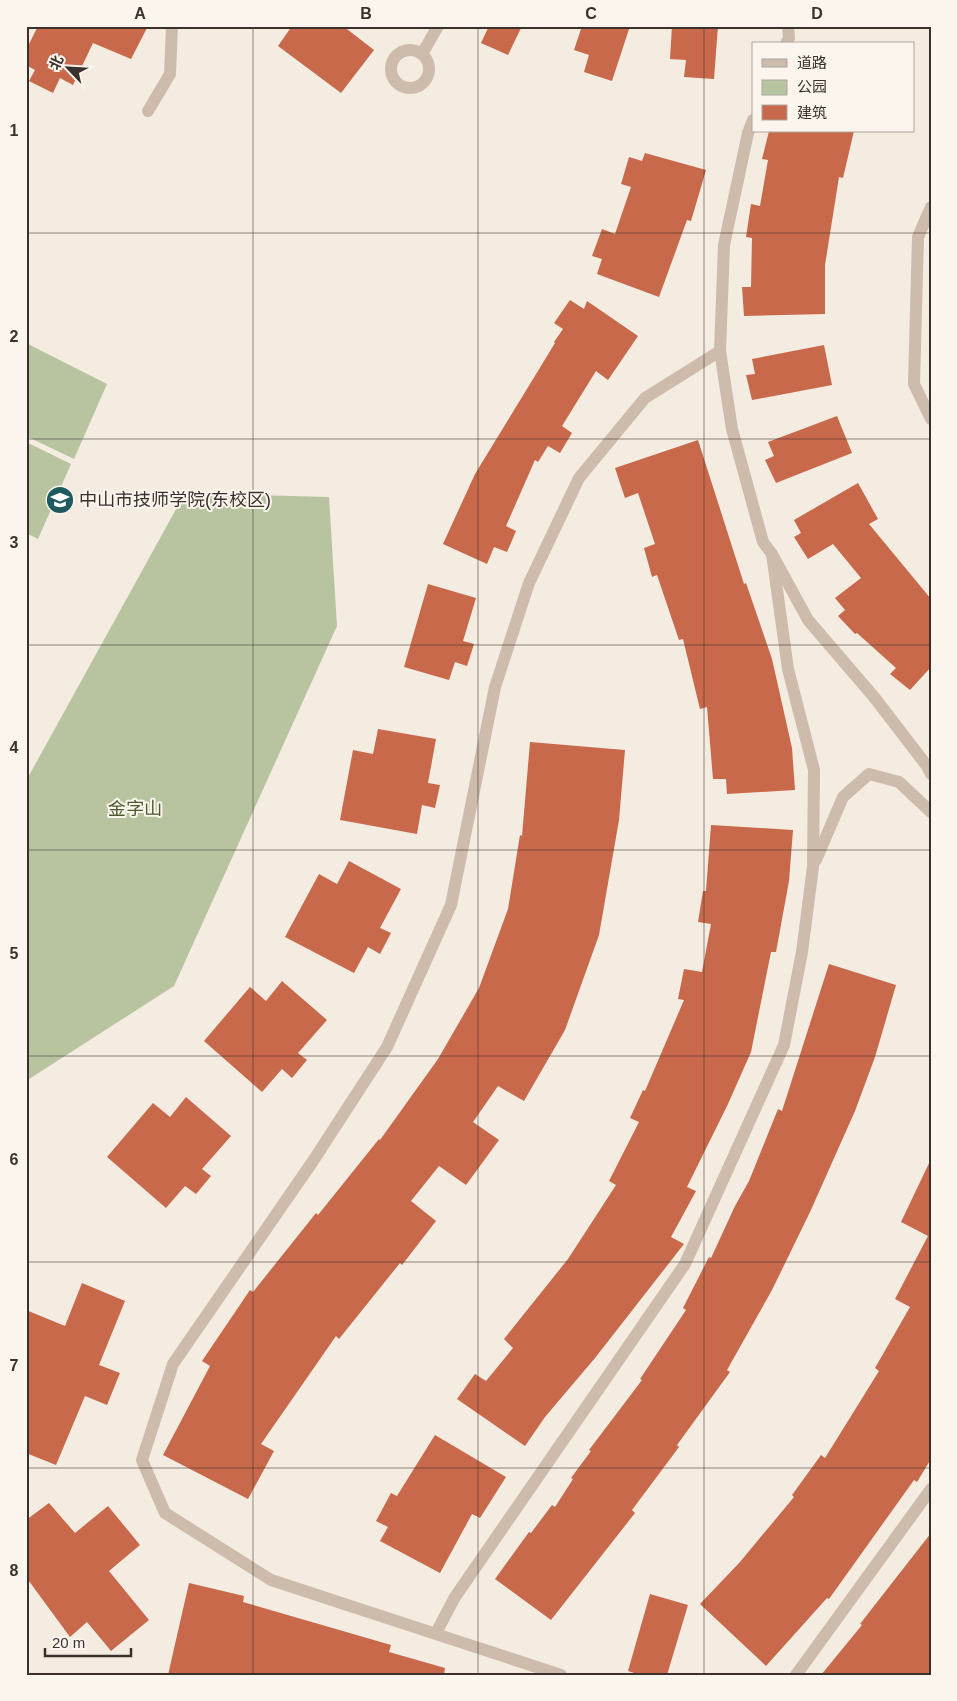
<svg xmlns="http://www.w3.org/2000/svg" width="957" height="1701" font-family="Arial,'Noto Sans SC',sans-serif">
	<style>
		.green { fill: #b8c4a0 }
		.building { fill: #c8694b }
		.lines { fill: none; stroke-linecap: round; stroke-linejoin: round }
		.minor { stroke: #cdbbac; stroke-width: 12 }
		.grid { fill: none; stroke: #3b302b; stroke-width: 1; stroke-opacity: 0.55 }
		.labels { text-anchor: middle; stroke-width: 4; stroke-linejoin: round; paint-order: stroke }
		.poi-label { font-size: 18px; fill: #3b302b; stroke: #fbf5ee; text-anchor: start }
		.park-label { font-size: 18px; fill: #4a5a2e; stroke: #fbf5ee }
		.neatline { fill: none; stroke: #3b302b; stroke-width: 2 }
		.grid-label { font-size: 16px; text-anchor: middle; font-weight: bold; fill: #3b302b }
	</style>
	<rect width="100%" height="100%" fill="#f4ebe1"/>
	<g class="green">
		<path d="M26,343L107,384L74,459L26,436Z"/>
		<path d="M26,442L71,464L38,539L26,533Z"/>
		<path d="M185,493L329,497L337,626L174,986L26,1081V781Z"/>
	</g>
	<g class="building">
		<path d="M38,26H148L131,59L93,43L73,85L60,78L53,93L29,81L35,70L26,65V50Z"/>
		<path d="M292,26H343L374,50L341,93L278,46Z"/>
		<path d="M489,26H522L508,55L481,43Z"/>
		<path d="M582,26H630L612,81L584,72L589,55L574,50Z"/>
		<path d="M672,26H718L714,79L684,77L686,60L670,59Z"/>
		<path d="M769,131H854L843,178L839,177L825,265V314L744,316L742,287H751L752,238L746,237L751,204L760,206L768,160L762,159Z"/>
		<path d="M645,153L706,170L691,221L687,220L659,297L597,274L602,259L592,256L602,229L615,234L631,187L621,184L629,157L642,161Z"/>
		<path d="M570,300L584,309L587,301L638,336L608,380L596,371L562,426L572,433L560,453L548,446L538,462L535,460L506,526L516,531L507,552L494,547L487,564L443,544L475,474L555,343L554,342L563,329L554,323Z"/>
		<path d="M824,345L832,385L752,400L746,375L755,374L752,359Z"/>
		<path d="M837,416L852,453L776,483L765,460L774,456L768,442Z"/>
		<path d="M698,440L744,584L746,583L772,659L792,748L795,790L727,794L726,779H713L707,707L700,709L683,639L679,640L657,575L652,577L644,548L655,544L638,493L625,498L615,468Z"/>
		<path d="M858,483L878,519L869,524L931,599V667L910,690L890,674L896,668L857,633L855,634L838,616L845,610L835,598L861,578L833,544L808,559L794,537L801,533L794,520Z"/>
		<path d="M428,584L476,598L463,641L474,644L467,666L455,662L449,680L404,667Z"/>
		<path d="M378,729L436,739L428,783L440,785L435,808L422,805L417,834L340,820L353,750L373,754Z"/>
		<path d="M530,742L625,750L619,820L599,935L565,1030L524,1101L498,1086L473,1122L499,1140L466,1185L439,1166L411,1201L436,1221L402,1265L400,1263L339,1339L336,1336L261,1444L274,1451L248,1499L163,1455L210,1366L202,1361L250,1290L253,1292L316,1213L318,1215L379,1139L380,1140L438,1059L479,988L508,909L520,835L522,836Z"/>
		<path d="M711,825L793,830L789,881L776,952H771L751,1052L728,1104L687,1187L696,1191L671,1237L684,1244L595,1358L545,1417L525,1446L457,1399L475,1374L486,1381L513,1348L504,1339L568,1259L616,1185L609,1181L639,1122L630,1118L643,1090L645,1091L684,1000L678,999L684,969L702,972L711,924L698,922L703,891H706Z"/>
		<path d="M349,861L401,889L380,928L391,933L380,954L368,947L354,973L285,937L319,874L337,884Z"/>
		<path d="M829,964L896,985L875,1057L855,1111L810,1212L772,1290L727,1370L730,1372L677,1445L679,1447L632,1510L635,1513L551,1620L495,1579L529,1532L531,1533L552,1505L555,1507L573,1479L571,1478L591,1451L589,1450L642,1380L640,1379L686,1310L683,1308L709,1257L711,1258L735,1206L749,1181L778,1109L782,1111Z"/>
		<path d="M282,981L327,1020L298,1053L307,1060L292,1078L282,1069L262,1092L204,1041L250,987L266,1001Z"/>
		<path d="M186,1097L231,1136L202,1169L211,1176L196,1194L185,1186L166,1208L107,1157L153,1103L170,1117Z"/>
		<path d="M931,1159V1459L917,1482L914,1480L829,1599L827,1598L766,1666L700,1604L740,1562L794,1497L792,1495L821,1455L825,1458L879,1371L875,1368L910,1307L895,1299L928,1236L901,1222Z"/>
		<path d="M82,1283L125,1301L99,1365L120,1373L107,1405L85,1396L56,1465L26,1453V1310L65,1326Z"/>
		<path d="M435,1435L506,1477L480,1518L472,1514L440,1573L380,1541L388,1527L376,1521L391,1493L397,1496Z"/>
		<path d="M49,1503L75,1533L108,1506L140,1545L109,1571L149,1620L111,1651L87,1622L70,1637L26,1577V1520Z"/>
		<path d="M931,1533V1675H821L862,1625L860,1624Z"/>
		<path d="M189,1583L244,1596L243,1602L391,1645L389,1652L445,1668L444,1675H168Z"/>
		<path d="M650,1594L688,1605L667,1675H640L628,1671Z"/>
	</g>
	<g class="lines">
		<g class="minor">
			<path d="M786,44L789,38L788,26"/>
			<circle cx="410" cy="69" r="19"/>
			<path d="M422,54L438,26"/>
			<path d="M148,111L170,74L172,26"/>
			<path d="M753,120L748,133L724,245L720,351L732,429L763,542L772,554L808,620L874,697L927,766L931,774"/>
			<path d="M931,207L918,237L914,384L931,419"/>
			<path d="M816,860L843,797L869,774L899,782L931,812"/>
			<path d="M436,1633L455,1597L685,1264L784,1045L802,952L813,867L814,770L788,669L772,554"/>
			<path d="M561,1675L271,1580L165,1513L142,1460L173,1364L313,1161L387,1047L451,905L495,687L529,583L579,478L645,398L720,351"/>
			<path d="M796,1675L931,1489"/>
		</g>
	</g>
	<path class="grid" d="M253,26V1675M478,26V1675M704,26V1675M26,233H931M26,439H931M26,645H931M26,850H931M26,1056H931M26,1262H931M26,1468H931"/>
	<defs>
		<symbol id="university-disc" viewBox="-11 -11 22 22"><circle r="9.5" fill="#1f5a5e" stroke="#fbf5ee"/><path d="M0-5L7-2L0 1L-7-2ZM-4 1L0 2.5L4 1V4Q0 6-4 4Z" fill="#fff"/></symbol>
	</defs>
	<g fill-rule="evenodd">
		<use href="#university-disc" x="44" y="484" width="32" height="32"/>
	</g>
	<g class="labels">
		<g class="poi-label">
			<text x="79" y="506">中山市技师学院(东校区)</text>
		</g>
		<g class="park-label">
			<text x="135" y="815">金字山</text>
		</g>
	</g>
	<rect width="957" height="1701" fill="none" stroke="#fbf5ee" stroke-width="55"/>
	<rect x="752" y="42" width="162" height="90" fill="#fbf5ee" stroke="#aea6a0"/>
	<rect x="762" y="59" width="25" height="8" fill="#cdbbac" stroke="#aea6a0"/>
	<text x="797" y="68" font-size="15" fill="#3b302b">道路</text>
	<rect x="762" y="80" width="25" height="15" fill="#b8c4a0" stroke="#aea6a0"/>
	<text x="797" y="92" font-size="15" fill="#3b302b">公园</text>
	<rect x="762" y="105" width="25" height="15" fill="#c8694b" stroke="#aea6a0"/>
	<text x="797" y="118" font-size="15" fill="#3b302b">建筑</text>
	<g transform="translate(68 68) rotate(295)" stroke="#fbf5ee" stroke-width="4" paint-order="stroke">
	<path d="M0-4L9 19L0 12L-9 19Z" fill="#3b302b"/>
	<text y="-8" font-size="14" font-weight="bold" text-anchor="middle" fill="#3b302b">北</text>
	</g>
	<path d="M45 1648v8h86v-8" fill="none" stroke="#3b302b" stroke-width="2.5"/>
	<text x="52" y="1648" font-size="15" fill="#3b302b" stroke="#fbf5ee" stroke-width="4" paint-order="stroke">20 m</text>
	<rect x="28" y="28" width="902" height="1646" class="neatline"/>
	<g class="grid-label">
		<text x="140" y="19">A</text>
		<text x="366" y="19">B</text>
		<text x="591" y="19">C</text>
		<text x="817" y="19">D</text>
		<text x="14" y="136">1</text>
		<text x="14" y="342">2</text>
		<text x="14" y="548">3</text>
		<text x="14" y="753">4</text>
		<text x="14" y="959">5</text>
		<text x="14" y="1165">6</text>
		<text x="14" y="1371">7</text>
		<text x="14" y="1576">8</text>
	</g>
</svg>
